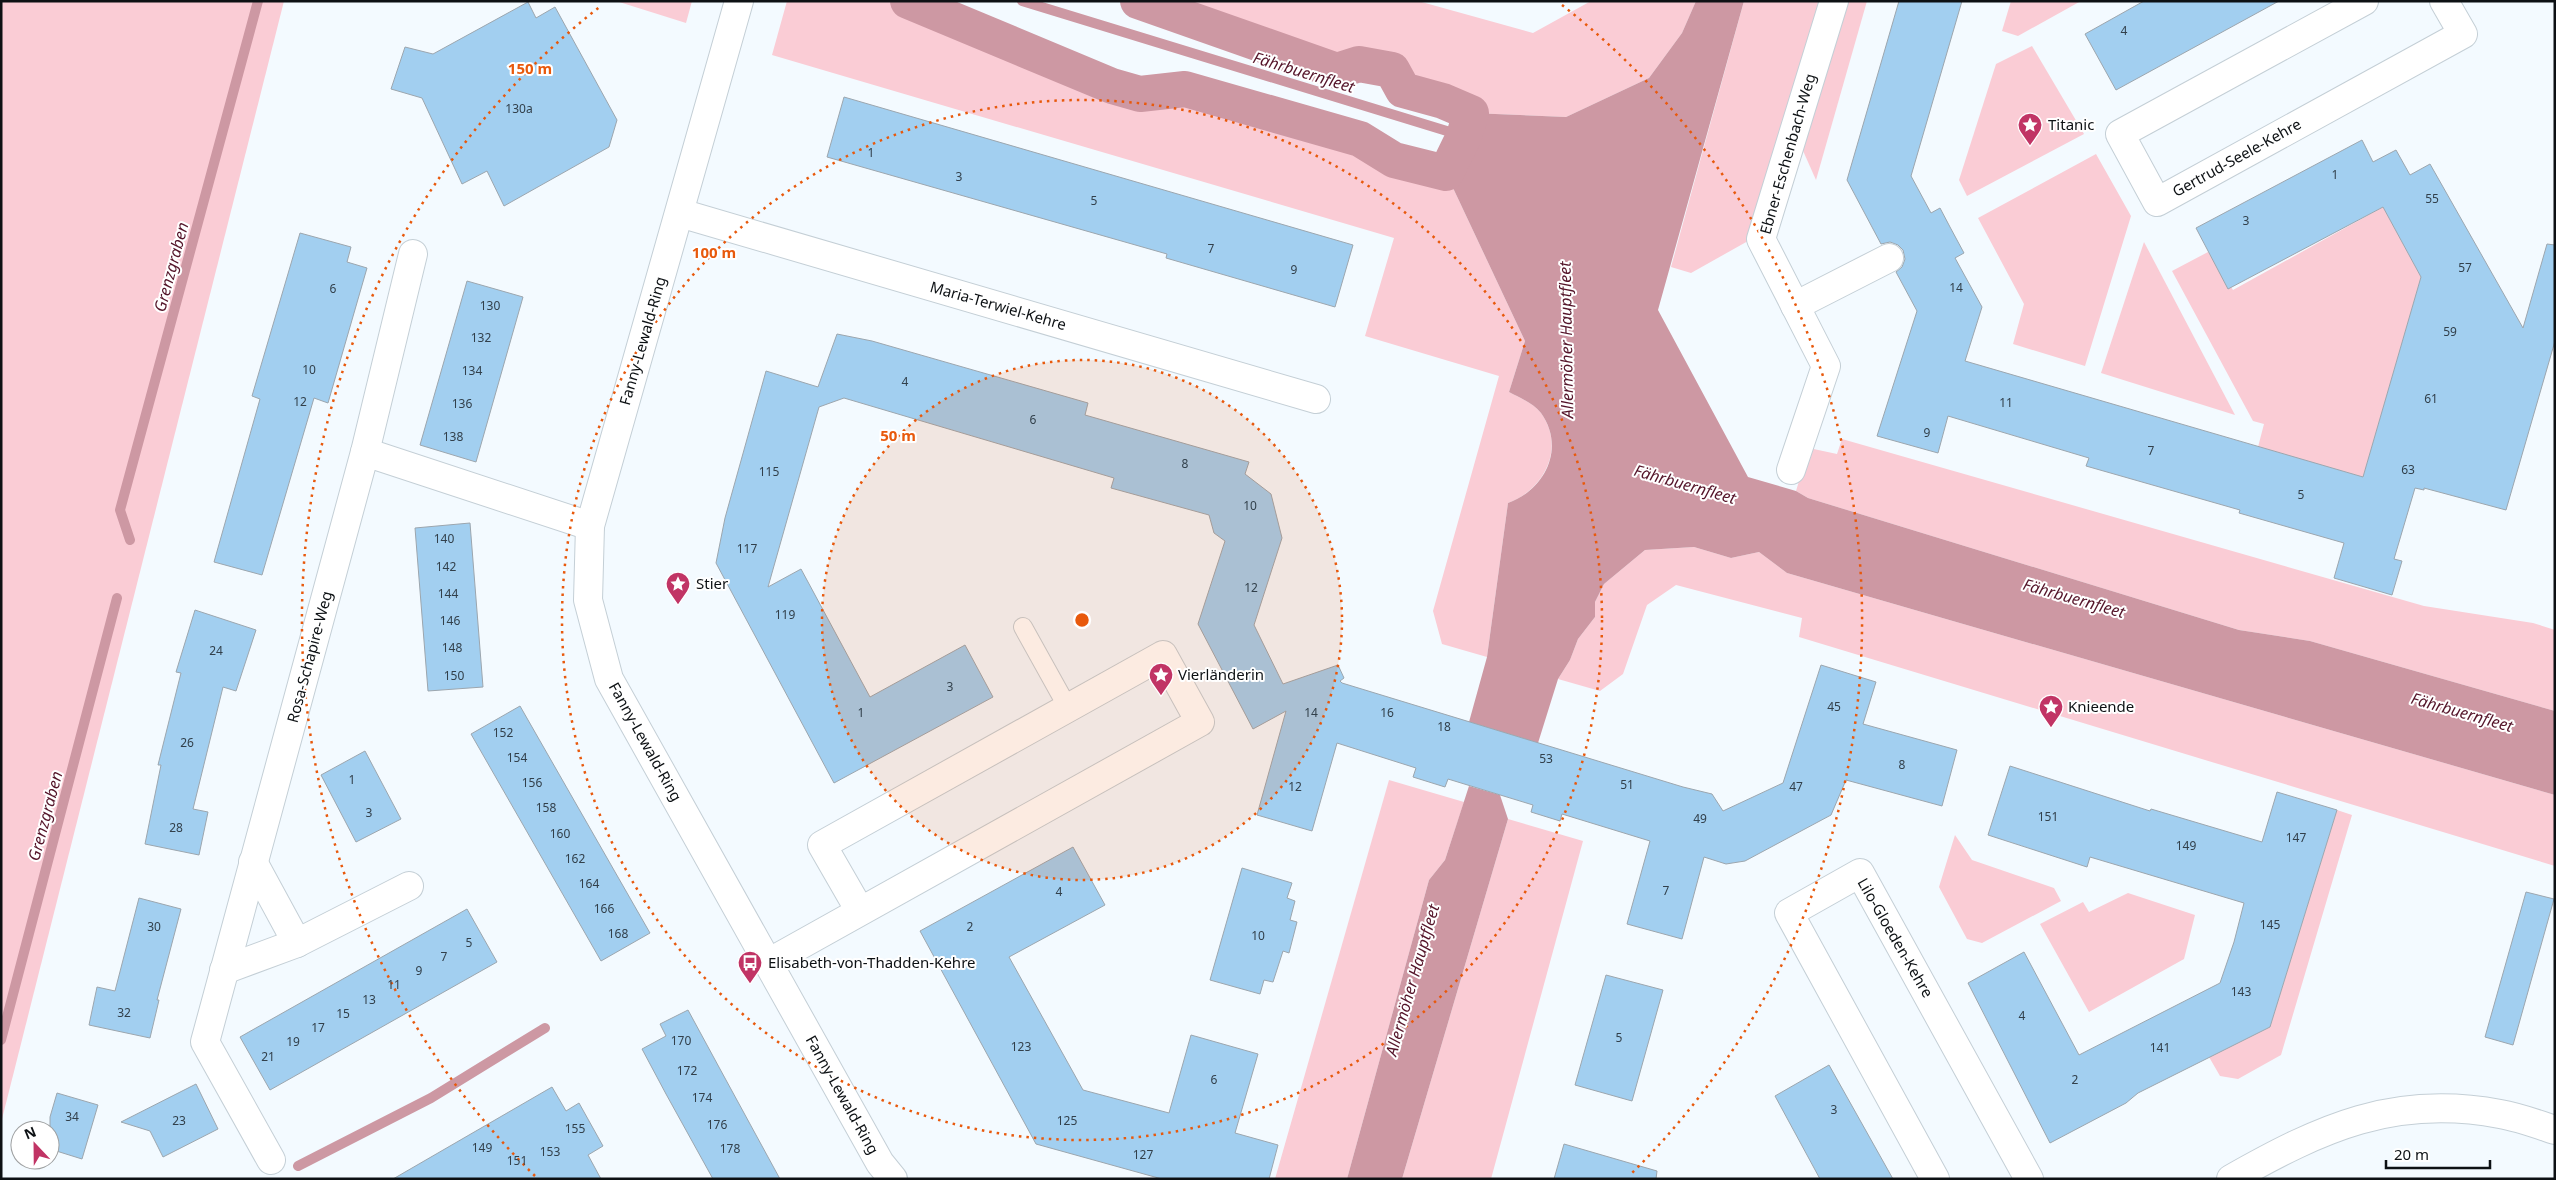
<svg xmlns="http://www.w3.org/2000/svg" width="2556" height="1180" font-family="'Noto Sans',sans-serif">
	<style>
		.green { fill: #faccd5 }
		.water { fill: #cd98a3 }
		.lines { fill: none; stroke-linecap: round; stroke-linejoin: round }
		.stream { stroke: #cd98a3; stroke-width: 10 }
		.canal { stroke: #cd98a3; stroke-width: 36 }
		.building { fill: #a2cff0; stroke: #9ca6ae }
		.lane-casing { stroke: #c4cfd6; stroke-width: 20 }
		.street-casing { stroke: #c4cfd6; stroke-width: 30 }
		.lane { stroke: #fff; stroke-width: 18 }
		.street { stroke: #fff; stroke-width: 28 }
		.ring { fill: none; stroke: #e8590c; stroke-width: 2.5; stroke-dasharray: 2.5 5 }
		.labels { text-anchor: middle; stroke-width: 4; stroke-linejoin: round; paint-order: stroke }
		.number-label { font-size: 12px; fill: #32404b }
		.poi-label { font-size: 15px; fill: #0d1114; stroke: #fff; text-anchor: start }
		.street-label { font-size: 15px; fill: #0d1114; stroke: #fff }
		.water-label { font-size: 16px; font-style: italic; fill: #541429; stroke: #fff }
		.centre { fill: #e8590c; stroke: #fff; stroke-width: 2.5 }
		.ring-label { font-size: 15px; text-anchor: middle; font-weight: bold; fill: #e8590c; stroke: #fff; stroke-width: 4; stroke-linejoin: round; paint-order: stroke }
	</style>
	<rect width="100%" height="100%" fill="#f3faff"/>
	<g class="green">
		<path d="M1,1H284L1,1123Z"/>
		<path d="M616,1H692L686,23Z"/>
		<path d="M787,1H908L1113,86L1140,94L1185,89L1360,139L1394,160L1446,173L1525,341L1509,392C1520,398 1533,403 1541,413C1566,448 1544,490 1508,503L1487,657L1442,644L1433,611L1499,376L1365,336L1394,238L772,55Z"/>
		<path d="M1138,1H1418L1533,33L1591,1H1696L1682,33L1649,78L1566,117L1471,113L1443,101L1403,90L1392,70L1359,64L1337,71Z"/>
		<path d="M1744,1H1819L1748,241L1691,273L1671,267Z"/>
		<path d="M1843,1H1867L1816,180L1800,144Z"/>
		<path d="M2011,1H2081L2018,36L2002,31Z"/>
		<path d="M2032,46L2084,134L1967,196L1959,180L1996,64Z"/>
		<path d="M2096,154L2131,216L2085,366L2013,344L2024,304L1978,218Z"/>
		<path d="M2383,207L2421,277L2363,477L2258,447L2264,424L2253,421L2172,271L2208,252L2233,290Z"/>
		<path d="M2144,242L2235,415L2101,373Z"/>
		<path d="M1842,439L2424,606L2533,623L2555,630V711L2310,641L2239,630L1808,498L1796,491L1809,448L1837,454Z"/>
		<path d="M1694,547L1731,558L1759,552L1787,573L2555,795V866L1799,637L1802,618L1676,585L1647,605L1623,674L1600,691L1558,679L1570,660L1578,639L1595,617V602L1604,584L1645,550Z"/>
		<path d="M1389,780L1464,802L1445,860L1429,880L1347,1179H1275Z"/>
		<path d="M2337,810L2352,815L2281,1055L2238,1079L2220,1076L2209,1057L2270,1027Z"/>
		<path d="M1508,819L1583,841L1491,1179H1402Z"/>
		<path d="M1955,835L1972,860L2054,888L2061,901L1982,943L1967,939L1939,887Z"/>
		<path d="M2128,893L2195,915L2184,959L2089,1012L2040,924L2083,902L2089,912Z"/>
	</g>
	<g class="water">
		<path d="M1696,1H1744L1658,310L1748,477L1796,491L1808,498L2239,630L2310,641L2555,711V795L1787,573L1759,552L1731,558L1694,547L1645,550L1604,584L1595,602V617L1578,639L1570,660L1558,679L1538,743L1469,722L1487,657L1508,503C1545,490 1566,448 1541,413C1533,403 1520,398 1509,392L1525,341L1446,173L1460,135L1471,113L1566,117L1649,78L1682,33Z"/>
		<path d="M1469,786L1500,795L1508,819L1402,1179H1347L1429,880L1445,860Z"/>
	</g>
	<g class="lines">
		<g class="stream">
			<path d="M1022,1L1473,139"/>
			<path d="M130,540L120,510L258,1"/>
			<path d="M1,1040L117,598"/>
			<path d="M298,1166L431,1098L545,1028"/>
		</g>
		<path class="canal" d="M908,1L1112,86L1140,94L1185,89L1360,139L1394,160L1446,173L1464,136L1471,113L1443,101L1403,90L1392,70L1359,64L1337,71L1138,1"/>
	</g>
	<g class="building">
		<path d="M1899,1H1962L1911,176L1931,213L1940,208L1950,227L1964,253L1955,258L1982,307L1965,361L2363,477L2421,277L2383,207L2228,289L2196,228L2362,140L2373,162L2396,150L2410,175L2430,164L2523,328L2547,244L2555,245V341L2506,510L2424,488V490L2415,488L2394,559L2402,561L2392,595L2334,578L2344,543L2239,513L2240,510L2086,466L2089,458L1948,416L1938,453L1877,436L1917,311L1896,272L1902,267L1905,259L1903,250L1898,245L1890,242L1881,244L1847,180Z"/>
		<path d="M2144,1H2279L2116,90L2085,34Z"/>
		<path d="M528,2L536,18L555,7L617,120L609,147L504,206L487,171L462,184L422,98L391,89L405,47L433,54Z"/>
		<path d="M844,97L1353,245L1335,307L1166,258L1167,254L827,157Z"/>
		<path d="M300,233L351,247L347,262L367,268L328,403L314,398L262,575L214,562L260,399L252,396Z"/>
		<path d="M467,281L523,297L476,462L420,445Z"/>
		<path d="M837,334L872,341L1088,403L1085,415L1249,462L1245,474L1271,494L1282,538L1254,625L1283,684L1338,665L1344,678L1340,681L1342,683L1683,787L1712,794L1723,811L1783,783L1821,665L1876,682L1863,724L1957,750L1942,806L1846,780L1831,815L1745,861L1726,864L1704,857L1682,939L1627,924L1650,841L1562,814L1560,821L1531,812L1533,805L1448,779L1445,787L1413,777L1416,768L1337,743L1312,831L1257,815L1286,711L1253,729L1198,624L1225,541L1214,533L1209,515L1111,488L1114,478L844,398L819,407L768,587L801,569L870,697L965,645L993,697L834,783L716,563L725,518L766,371L818,387Z"/>
		<path d="M470,523L483,687L428,691L415,528Z"/>
		<path d="M195,610L256,630L236,691L223,687L193,809L208,812L199,855L145,844L161,765H158L181,673L176,672Z"/>
		<path d="M520,706L650,933L601,961L471,734Z"/>
		<path d="M365,751L401,819L356,842L321,775Z"/>
		<path d="M2010,766L2150,811L2151,809L2262,842L2277,792L2337,810L2270,1027L2138,1093L2126,1103L2050,1143L1968,983L2024,952L2079,1055L2220,983L2234,942L2244,903L2090,857L2087,867L1988,835Z"/>
		<path d="M1073,847L1105,905L1009,957L1083,1090L1169,1113L1191,1035L1258,1054L1235,1133L1278,1145L1269,1179H1162L1036,1144L920,931Z"/>
		<path d="M1242,868L1292,883L1287,898L1295,901L1290,920L1297,922L1289,953L1283,951L1273,982L1264,980L1260,994L1210,980Z"/>
		<path d="M2526,892L2554,899L2513,1045L2485,1037Z"/>
		<path d="M139,898L181,909L157,1000H159L150,1038L89,1025L97,987L115,991Z"/>
		<path d="M467,909L497,962L270,1090L240,1037Z"/>
		<path d="M1606,975L1663,990L1632,1101L1575,1085Z"/>
		<path d="M688,1010L720,1069L780,1179H713L666,1094L642,1049L666,1036L660,1024Z"/>
		<path d="M1829,1065L1893,1179H1820L1775,1096Z"/>
		<path d="M196,1084L218,1129L163,1157L150,1131L121,1122Z"/>
		<path d="M552,1087L566,1111L579,1103L603,1146L588,1155L601,1179H393Z"/>
		<path d="M57,1093L98,1105L82,1159L50,1149V1117Z"/>
		<path d="M1564,1144L1657,1171L1656,1179H1554Z"/>
	</g>
	<g class="lines">
		<defs>
			<path id="lane" d="M1023,627L1068,708"/>
			<g id="street">
				<path d="M739,1L590,526L588,600L609,679L880,1163L893,1179"/>
				<path d="M2364,1L2120,134L2157,202L2463,34L2444,1"/>
				<path d="M680,213L1316,399"/>
				<path d="M1795,306L1889,258"/>
				<path d="M365,452L413,254"/>
				<path d="M1791,470L1826,366L1761,239L1834,1"/>
				<path d="M253,862L297,943"/>
				<path d="M768,963L1200,722L1163,655L822,845L860,911"/>
				<path d="M224,970L297,943L409,886"/>
				<path d="M271,1160L205,1042L365,452L590,526"/>
				<path d="M1935,1179L1789,913L1860,873L2029,1179"/>
				<path d="M2231,1179C2321,1128 2394,1094 2500,1114C2518,1117 2537,1124 2555,1130"/>
			</g>
		</defs>
		<use href="#lane" class="lane-casing"/>
		<use href="#street" class="street-casing"/>
		<use href="#lane" class="lane"/>
		<use href="#street" class="street"/>
	</g>
	<circle cx="1082" cy="620" r="260" fill="#e8590c" fill-opacity=".12"/>
	<g class="ring">
		<circle cx="1082" cy="620" r="260"/>
		<circle cx="1082" cy="620" r="520"/>
		<path d="M535 1176A780 780 0 0 1 602 5M1562 5A780 780 0 0 1 1629 1176"/>
	</g>
	<defs>
		<symbol id="sight-pin" viewBox="-11 -11 22 30"><path d="M0 17L-7.5 6A9.5 9.5 0 1 1 7.5 6Z" fill="#c13465" stroke="#fff"/><path d="M0-6L1.8-2.2L6-1.7L2.9 1.2L3.7 5.4L0 3.3L-3.7 5.4L-2.9 1.2L-6-1.7L-1.8-2.2Z" fill="#fff"/></symbol>
		<symbol id="bus-pin" viewBox="-11 -11 22 30"><path d="M0 17L-7.5 6A9.5 9.5 0 1 1 7.5 6Z" fill="#c13465" stroke="#fff"/><path d="M-5-6H5V4H4V6H2V4H-2V6H-4V4H-5ZM-3.5-4V0h7V-4ZM-3.5 1.2v1.5H-2V1.2ZM2 1.2v1.5H3.5V1.2Z" fill="#fff"/></symbol>
	</defs>
	<g fill-rule="evenodd">
		<use href="#sight-pin" x="2016" y="111" width="28" height="38"/>
		<use href="#sight-pin" x="664" y="570" width="28" height="38"/>
		<use href="#sight-pin" x="1147" y="661" width="28" height="38"/>
		<use href="#sight-pin" x="2037" y="693" width="28" height="38"/>
		<use href="#bus-pin" x="736" y="949" width="28" height="38"/>
	</g>
	<g class="labels">
		<g class="number-label">
			<text x="2124" y="35">4</text>
			<text x="519" y="113">130a</text>
			<text x="871" y="157">1</text>
			<text x="2335" y="179">1</text>
			<text x="959" y="181">3</text>
			<text x="2432" y="203">55</text>
			<text x="1094" y="205">5</text>
			<text x="2246" y="225">3</text>
			<text x="1211" y="253">7</text>
			<text x="2465" y="272">57</text>
			<text x="1294" y="274">9</text>
			<text x="1956" y="292">14</text>
			<text x="333" y="293">6</text>
			<text x="490" y="310">130</text>
			<text x="2450" y="336">59</text>
			<text x="481" y="342">132</text>
			<text x="309" y="374">10</text>
			<text x="472" y="375">134</text>
			<text x="905" y="386">4</text>
			<text x="2431" y="403">61</text>
			<text x="300" y="406">12</text>
			<text x="2006" y="407">11</text>
			<text x="462" y="408">136</text>
			<text x="1033" y="424">6</text>
			<text x="1927" y="437">9</text>
			<text x="453" y="441">138</text>
			<text x="2151" y="455">7</text>
			<text x="1185" y="468">8</text>
			<text x="2408" y="474">63</text>
			<text x="769" y="476">115</text>
			<text x="2301" y="499">5</text>
			<text x="1250" y="510">10</text>
			<text x="444" y="543">140</text>
			<text x="747" y="553">117</text>
			<text x="446" y="571">142</text>
			<text x="1251" y="592">12</text>
			<text x="448" y="598">144</text>
			<text x="785" y="619">119</text>
			<text x="450" y="625">146</text>
			<text x="452" y="652">148</text>
			<text x="216" y="655">24</text>
			<text x="454" y="680">150</text>
			<text x="950" y="691">3</text>
			<text x="1834" y="711">45</text>
			<text x="861" y="717">1</text>
			<text x="1311" y="717">14</text>
			<text x="1387" y="717">16</text>
			<text x="1444" y="731">18</text>
			<text x="503" y="737">152</text>
			<text x="187" y="747">26</text>
			<text x="517" y="762">154</text>
			<text x="1546" y="763">53</text>
			<text x="1902" y="769">8</text>
			<text x="352" y="784">1</text>
			<text x="532" y="787">156</text>
			<text x="1627" y="789">51</text>
			<text x="1295" y="791">12</text>
			<text x="1796" y="791">47</text>
			<text x="546" y="812">158</text>
			<text x="369" y="817">3</text>
			<text x="2048" y="821">151</text>
			<text x="1700" y="823">49</text>
			<text x="176" y="832">28</text>
			<text x="560" y="838">160</text>
			<text x="2296" y="842">147</text>
			<text x="2186" y="850">149</text>
			<text x="575" y="863">162</text>
			<text x="589" y="888">164</text>
			<text x="1666" y="895">7</text>
			<text x="1059" y="896">4</text>
			<text x="604" y="913">166</text>
			<text x="2270" y="929">145</text>
			<text x="154" y="931">30</text>
			<text x="970" y="931">2</text>
			<text x="618" y="938">168</text>
			<text x="1258" y="940">10</text>
			<text x="469" y="947">5</text>
			<text x="444" y="961">7</text>
			<text x="419" y="975">9</text>
			<text x="394" y="989">11</text>
			<text x="2241" y="996">143</text>
			<text x="369" y="1004">13</text>
			<text x="124" y="1017">32</text>
			<text x="343" y="1018">15</text>
			<text x="2022" y="1020">4</text>
			<text x="318" y="1032">17</text>
			<text x="1619" y="1042">5</text>
			<text x="681" y="1045">170</text>
			<text x="293" y="1046">19</text>
			<text x="1021" y="1051">123</text>
			<text x="2160" y="1052">141</text>
			<text x="268" y="1061">21</text>
			<text x="687" y="1075">172</text>
			<text x="1214" y="1084">6</text>
			<text x="2075" y="1084">2</text>
			<text x="702" y="1102">174</text>
			<text x="1834" y="1114">3</text>
			<text x="72" y="1121">34</text>
			<text x="179" y="1125">23</text>
			<text x="1067" y="1125">125</text>
			<text x="717" y="1129">176</text>
			<text x="575" y="1133">155</text>
			<text x="482" y="1152">149</text>
			<text x="730" y="1153">178</text>
			<text x="550" y="1156">153</text>
			<text x="1143" y="1159">127</text>
			<text x="517" y="1165">151</text>
		</g>
		<g class="poi-label">
			<text x="2048" y="130">Titanic</text>
			<text x="696" y="589">Stier</text>
			<text x="1178" y="680">Vierländerin</text>
			<text x="2068" y="712">Knieende</text>
			<text x="768" y="968">Elisabeth-von-Thadden-Kehre</text>
		</g>
		<g class="street-label">
			<text transform="translate(1788 154) rotate(-74)" y="5">Ebner-Eschenbach-Weg</text>
			<text transform="translate(2237 158) rotate(-29)" y="5">Gertrud-Seele-Kehre</text>
			<text transform="translate(998 306) rotate(16)" y="5">Maria-Terwiel-Kehre</text>
			<text transform="translate(643 341) rotate(-74)" y="5">Fanny-Lewald-Ring</text>
			<text transform="translate(310 657) rotate(-75)" y="5">Rosa-Schapire-Weg</text>
			<text transform="translate(645 742) rotate(61)" y="5">Fanny-Lewald-Ring</text>
			<text transform="translate(1895 938) rotate(60)" y="5">Lilo-Gloeden-Kehre</text>
			<text transform="translate(842 1095) rotate(61)" y="5">Fanny-Lewald-Ring</text>
		</g>
		<g class="water-label">
			<text transform="translate(1304 72) rotate(17)" y="6">Fährbuernfleet</text>
			<text transform="translate(171 267) rotate(-75)" y="6">Grenzgraben</text>
			<text transform="translate(1566 340) rotate(-91)" y="6">Allermöher Hauptfleet</text>
			<text transform="translate(1685 484) rotate(16)" y="6">Fährbuernfleet</text>
			<text transform="translate(2074 598) rotate(16)" y="6">Fährbuernfleet</text>
			<text transform="translate(2462 712) rotate(16)" y="6">Fährbuernfleet</text>
			<text transform="translate(45 816) rotate(-75)" y="6">Grenzgraben</text>
			<text transform="translate(1412 980) rotate(-74)" y="6">Allermöher Hauptfleet</text>
		</g>
	</g>
	<circle cx="1082" cy="620" r="8" class="centre"/>
	<g class="ring-label">
		<text x="530" y="74">150 m</text>
		<text x="714" y="258">100 m</text>
		<text x="898" y="441">50 m</text>
	</g>
	<rect width="2556" height="1180" fill="none" stroke="#0d1114" stroke-width="5"/>
	<g transform="translate(35 1145) rotate(338)"><circle r="24" fill="#ffffff" stroke="#9ea0a1"/>
	<path d="M0-4L9 19L0 12L-9 19Z" fill="#c13465"/>
	<text y="-8" font-size="14" font-weight="bold" text-anchor="middle" fill="#0d1114">N</text>
	</g>
	<path d="M2386 1160v8h104v-8" fill="none" stroke="#0d1114" stroke-width="2.5"/>
	<text x="2394" y="1160" font-size="15" fill="#0d1114" stroke="#ffffff" stroke-width="4" paint-order="stroke">20 m</text>
</svg>
